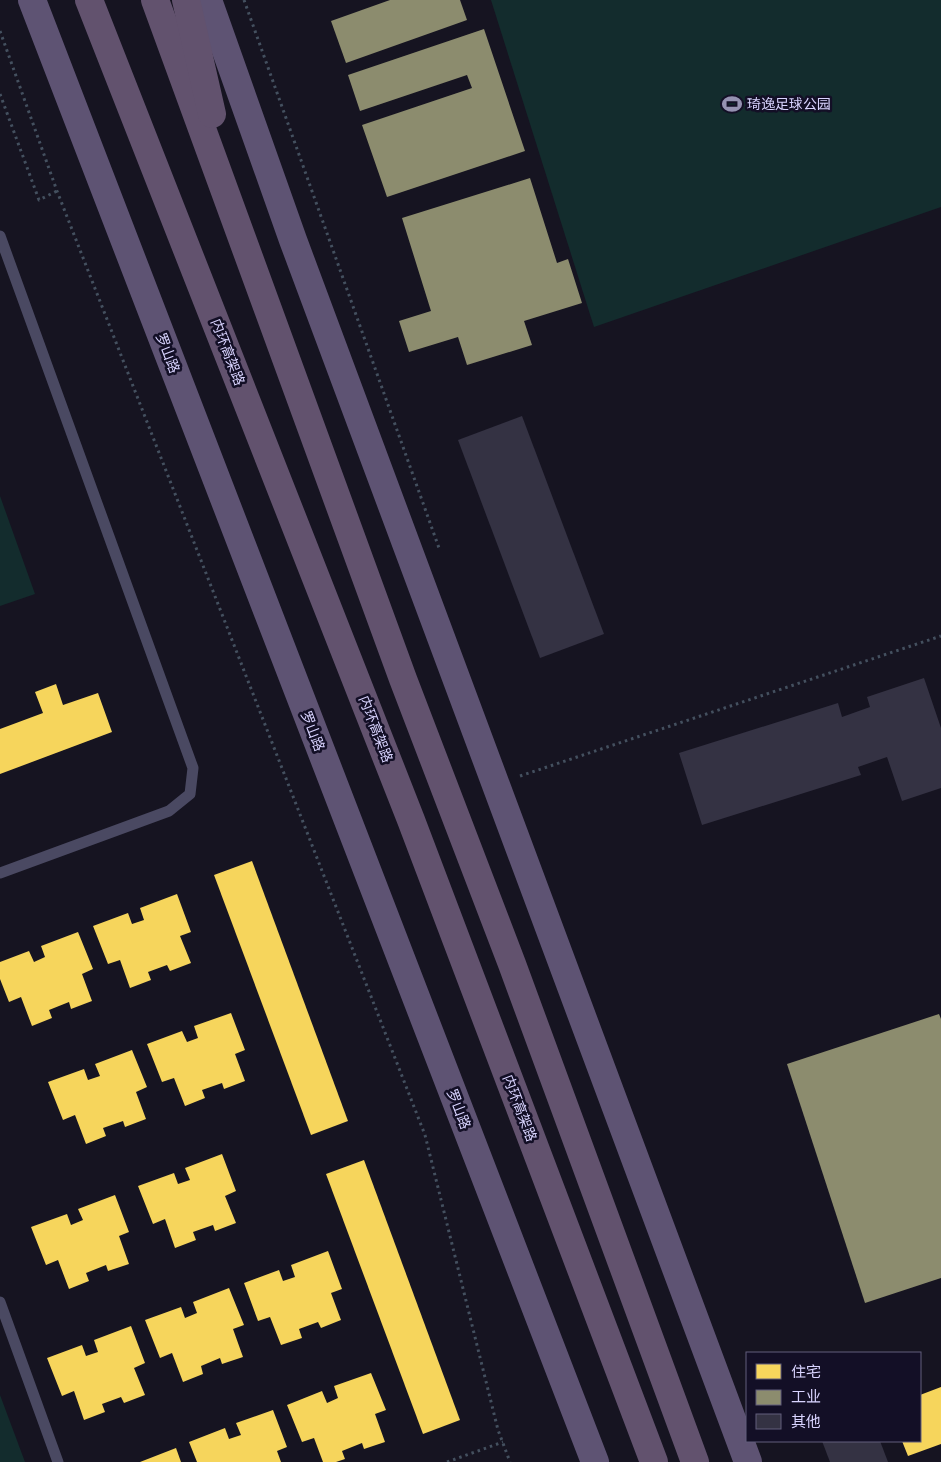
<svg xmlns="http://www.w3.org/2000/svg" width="941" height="1462" font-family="'Sofia Sans Condensed','Noto Sans SC',sans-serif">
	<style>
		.green { fill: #132c2d }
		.homes { fill: #f6d55c }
		.industry { fill: #8c8c6e }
		.building { fill: #343243 }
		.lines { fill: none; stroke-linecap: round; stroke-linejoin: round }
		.path { stroke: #44505f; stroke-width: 3; stroke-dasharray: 2.5 4; stroke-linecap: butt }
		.service { stroke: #4a4962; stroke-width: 11 }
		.primary { stroke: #5e5373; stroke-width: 28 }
		.trunk { stroke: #62526e; stroke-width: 28 }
		.labels { text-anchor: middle; stroke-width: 5; stroke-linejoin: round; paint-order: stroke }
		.poi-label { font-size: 14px; fill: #d9d4ff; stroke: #130f26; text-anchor: start }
		.street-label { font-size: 14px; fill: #d9d4ff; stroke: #130f26 }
	</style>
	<rect width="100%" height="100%" fill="#161421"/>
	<g class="green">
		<path d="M491,0H941V207L594,327Z"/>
		<path d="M0,496L35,594L0,606Z"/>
		<path d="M0,1395L25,1462H0Z"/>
	</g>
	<g class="homes">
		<path d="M56,684L63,705L98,693L112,732L0,774V729L43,713L35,692Z"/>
		<path d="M252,861L348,1121L311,1135L214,875Z"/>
		<path d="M177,894L191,932L180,936L191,963L170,971L167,965L148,972L151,980L130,988L120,960L108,964L93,926L128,913L132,924L144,920L140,908Z"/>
		<path d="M78,932L93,969L82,974L92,1001L71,1009L69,1002L49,1010L52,1018L32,1026L21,997L9,1002L0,979V962L29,951L34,962L45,957L41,946Z"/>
		<path d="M231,1013L245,1050L235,1054L245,1081L224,1089L222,1083L202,1090L205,1098L185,1106L174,1078L162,1082L147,1044L182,1031L187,1042L198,1038L194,1026Z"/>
		<path d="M132,1050L147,1087L136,1092L146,1119L125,1127L123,1121L103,1128L106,1136L86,1144L75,1115L63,1120L48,1082L84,1069L88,1080L100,1076L95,1064Z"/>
		<path d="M222,1154L236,1191L225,1196L236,1223L215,1231L213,1225L193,1232L196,1240L175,1248L165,1219L153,1224L138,1186L174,1173L178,1184L190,1180L185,1168Z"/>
		<path d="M364,1160L460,1420L423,1434L326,1174Z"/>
		<path d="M115,1195L129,1232L119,1236L129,1264L108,1271L106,1265L86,1273L89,1281L69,1289L58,1260L46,1265L31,1227L67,1214L71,1225L83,1220L78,1209Z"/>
		<path d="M328,1251L342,1289L331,1293L341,1320L321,1328L318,1322L299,1329L302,1338L281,1345L270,1317L258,1321L244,1283L279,1270L283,1281L295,1277L291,1265Z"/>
		<path d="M229,1288L244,1325L233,1329L243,1357L222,1364L220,1358L201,1366L203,1374L183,1382L172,1353L160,1358L145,1320L181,1307L185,1318L197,1313L193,1302Z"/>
		<path d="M131,1326L145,1363L134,1368L145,1395L124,1403L121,1397L102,1404L105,1412L84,1420L74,1391L62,1396L47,1358L82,1345L86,1356L98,1352L94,1340Z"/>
		<path d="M371,1373L386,1410L375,1414L385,1442L364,1449L362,1443L342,1451L345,1459L336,1462H323L314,1438L302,1442L287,1405L322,1391L327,1403L338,1398L334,1386Z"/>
		<path d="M941,1387V1444L908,1456L902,1441H920V1395Z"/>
		<path d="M273,1410L287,1447L277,1451L281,1462H197L189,1442L225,1428L229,1439L241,1435L236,1423Z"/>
		<path d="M176,1448L181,1462H140Z"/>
	</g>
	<g class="industry">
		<path d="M390,0H460L467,20L346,63L331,21Z"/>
		<path d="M484,29L525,151L387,197L362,125L472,88L467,75L360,111L348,75Z"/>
		<path d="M530,178L557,263L568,259L582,303L524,321L532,345L467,365L458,337L409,352L399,321L431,311L402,218Z"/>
		<path d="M939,1014L941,1019V1278L865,1303L787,1064Z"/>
	</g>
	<g class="building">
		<path d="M522,416L604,634L540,658L458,440Z"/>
		<path d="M924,678L941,728V788L902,801L887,757L858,767L861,775L702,825L679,753L838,703L842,717L870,707L867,697Z"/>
		<path d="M822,1441H880L888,1462H830Z"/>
	</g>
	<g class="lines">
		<g class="path">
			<path d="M244,0L439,548"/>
			<path d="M0,31L57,191L425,1135L498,1430L510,1462"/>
			<path d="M0,94L39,200L57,191"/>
			<path d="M520,776L941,636"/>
			<path d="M447,1462L503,1442"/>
		</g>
		<g class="service">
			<path d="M0,236L193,768L190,794L169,811L0,873"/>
			<path d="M0,1302L58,1462"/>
		</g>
		<g class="primary">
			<path d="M32,0L595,1462"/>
			<path d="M208,0L293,240L748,1462"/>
		</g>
		<g class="trunk">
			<path d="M89,0L411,820L654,1462"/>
			<path d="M155,0L403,679L512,964L695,1462"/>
			<path d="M186,0L212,114"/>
		</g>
	</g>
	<defs>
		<symbol id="stadium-bare" viewBox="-9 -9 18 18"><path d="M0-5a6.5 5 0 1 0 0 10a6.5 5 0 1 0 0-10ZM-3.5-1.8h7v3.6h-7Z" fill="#9591b1" stroke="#130f26" stroke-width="2.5" paint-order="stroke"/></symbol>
	</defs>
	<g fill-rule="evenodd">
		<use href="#stadium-bare" x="718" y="90" width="28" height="28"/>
	</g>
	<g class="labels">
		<g class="poi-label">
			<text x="747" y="109">琦逸足球公园</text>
		</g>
		<g class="street-label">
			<text transform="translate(228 352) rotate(69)" y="5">内环高架路</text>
			<text transform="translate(168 353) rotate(69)" y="5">罗山路</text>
			<text transform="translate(376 729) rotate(69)" y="5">内环高架路</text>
			<text transform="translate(313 731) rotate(69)" y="5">罗山路</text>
			<text transform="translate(520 1108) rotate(69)" y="5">内环高架路</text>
			<text transform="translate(459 1109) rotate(69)" y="5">罗山路</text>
		</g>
	</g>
	<rect x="746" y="1352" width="175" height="90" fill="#130f26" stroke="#625e7d"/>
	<rect x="756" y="1364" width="25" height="15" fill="#f6d55c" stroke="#625e7d"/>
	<text x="791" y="1377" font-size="15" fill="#d9d4ff">住宅</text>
	<rect x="756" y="1390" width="25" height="15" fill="#8c8c6e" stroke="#625e7d"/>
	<text x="791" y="1402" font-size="15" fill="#d9d4ff">工业</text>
	<rect x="756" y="1414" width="25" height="15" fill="#343243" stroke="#625e7d"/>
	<text x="791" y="1427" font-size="15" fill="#d9d4ff">其他</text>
</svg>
